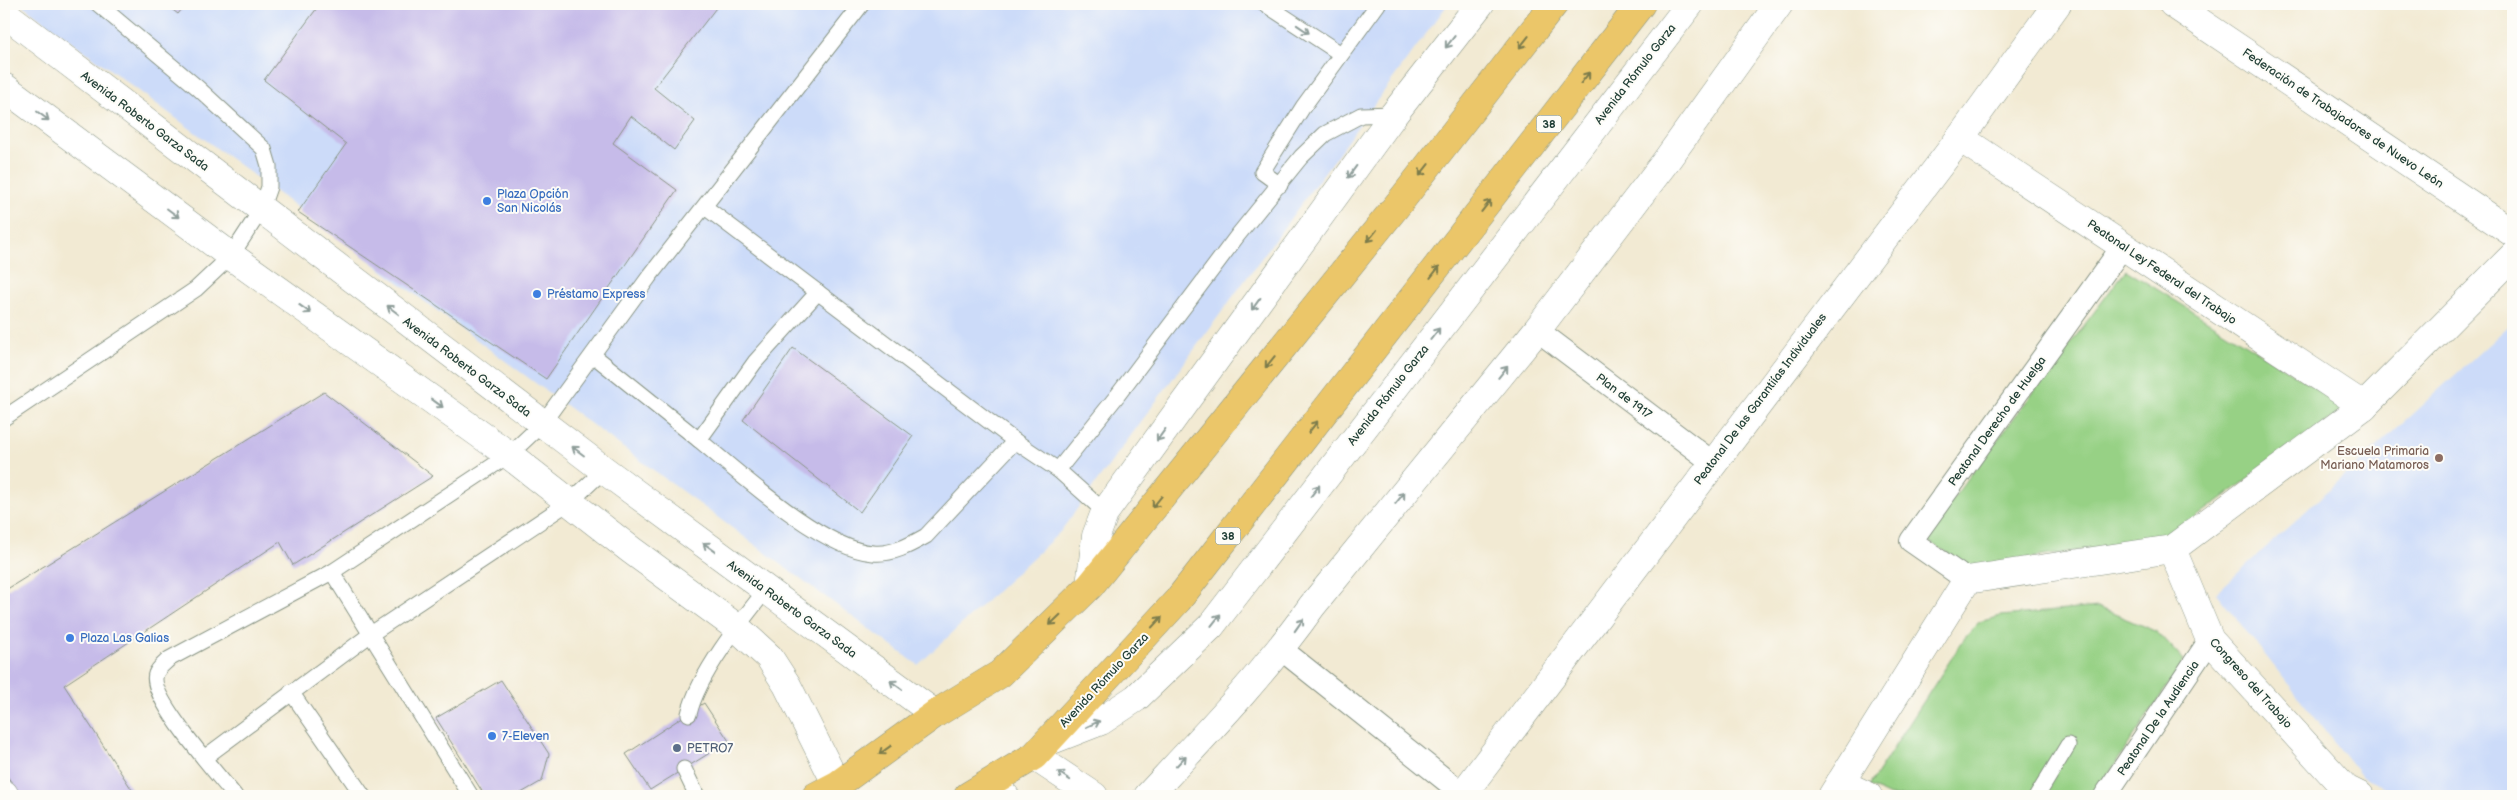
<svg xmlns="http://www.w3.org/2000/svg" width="2517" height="800" font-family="'Balsamiq Sans',sans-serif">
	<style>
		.built { fill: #ccdbf9 }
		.green { fill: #97d185; stroke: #5b875c }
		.building { fill: #c6bbe9 }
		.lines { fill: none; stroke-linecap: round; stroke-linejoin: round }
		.service-casing { stroke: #889484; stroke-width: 17 }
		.pedestrian-casing { stroke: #889484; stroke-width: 24 }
		.minor-casing { stroke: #889484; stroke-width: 29 }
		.tertiary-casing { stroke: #889484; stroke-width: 29 }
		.primary-casing { stroke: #889484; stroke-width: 29 }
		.service { stroke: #fff; stroke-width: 15 }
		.pedestrian { stroke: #fff; stroke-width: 22 }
		.minor { stroke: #fff; stroke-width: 28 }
		.tertiary { stroke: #fff; stroke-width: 28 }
		.primary { stroke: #ebc669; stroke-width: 28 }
		.oneway { stroke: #8f9e9a }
		.oneway2 { stroke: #7b7b4c }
		.shop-dot { fill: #3f7fe0; stroke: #fdfcf7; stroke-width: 2 }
		.education-dot { fill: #8d6e63; stroke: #fdfcf7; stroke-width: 2 }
		.service-dot { fill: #5c6f8a; stroke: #fdfcf7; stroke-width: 2 }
		.labels { text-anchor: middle; stroke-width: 4; stroke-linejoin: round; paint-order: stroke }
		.shield { fill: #fdfcf7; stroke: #62766e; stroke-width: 1 }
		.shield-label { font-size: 11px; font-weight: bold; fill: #1f3d34 }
		.street-label { font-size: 12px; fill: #1f3d34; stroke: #fdfcf7 }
		.shop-label { font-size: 12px; fill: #366cbe; stroke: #fdfcf7; text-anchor: start }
		.education-label { font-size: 12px; fill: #785e54; stroke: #fdfcf7; text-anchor: end }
		.service-label { font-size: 12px; fill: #4e5e75; stroke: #fdfcf7; text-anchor: start }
	</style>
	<rect width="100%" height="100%" fill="#fdfcf7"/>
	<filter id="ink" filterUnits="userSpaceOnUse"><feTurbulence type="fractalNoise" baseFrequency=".02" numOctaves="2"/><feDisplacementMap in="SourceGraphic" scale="10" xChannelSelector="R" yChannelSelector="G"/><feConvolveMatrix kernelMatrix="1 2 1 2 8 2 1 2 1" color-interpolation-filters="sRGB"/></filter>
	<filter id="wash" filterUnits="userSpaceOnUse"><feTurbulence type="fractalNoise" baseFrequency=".0096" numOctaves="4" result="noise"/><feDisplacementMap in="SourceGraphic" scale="20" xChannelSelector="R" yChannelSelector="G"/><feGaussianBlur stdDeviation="1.12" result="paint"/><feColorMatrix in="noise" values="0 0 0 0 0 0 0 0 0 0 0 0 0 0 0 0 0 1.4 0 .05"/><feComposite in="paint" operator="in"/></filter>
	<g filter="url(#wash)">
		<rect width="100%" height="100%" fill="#f2ead3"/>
		<g class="built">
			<path d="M21,4H1448L1060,532L918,665Z"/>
			<path d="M2513,322V796H2404L2362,777L2216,593Z"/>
		</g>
		<g class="green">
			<path d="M2126,270L2347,407L2169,537L1971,567L1923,538Z"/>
			<path d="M2098,607L2157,632L2184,661L2094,796H1890L1869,786L1964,639L1979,622L2001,616Z"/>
		</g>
		<g id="blocks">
			<g class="building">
				<path d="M165,4H186L178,14Z"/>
				<path d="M320,4H719L654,88L695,121L674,150L631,116L613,143L677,190L546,379L298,212L346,144L264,80Z"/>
				<path d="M793,348L913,436L860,512L743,420Z"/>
				<path d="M324,392L433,476L293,565L280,542L64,685L136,796H20L4,771V591Z"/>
				<path d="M501,680L549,754L542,781L516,796H485L436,718Z"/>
				<path d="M704,703L729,741L650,790L626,754Z"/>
			</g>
		</g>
	</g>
	<g filter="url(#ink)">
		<use href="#blocks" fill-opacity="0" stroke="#889484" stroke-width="1"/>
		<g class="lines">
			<defs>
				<g id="service">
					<path d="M1265,4L1341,54"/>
					<path d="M1280,185L1262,172L1303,107L1378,4"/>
					<path d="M705,207L1015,441L1058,470L1105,512"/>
					<path d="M818,292L755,362L699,440C738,472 823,550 873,553C892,555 910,545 926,536L1015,441"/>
					<path d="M593,355L699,440"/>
					<path d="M4,418L196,289L231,256L261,210L269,187V166L264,149L198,88L98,4"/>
					<path d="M1058,470L1117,396L1238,235L1301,157L1325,134L1361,115L1394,114"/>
					<path d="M332,572L471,796"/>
					<path d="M291,692L363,796"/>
					<path d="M689,714C698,675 741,621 766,590"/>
					<path d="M204,758L371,634L571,501L604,470"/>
					<path d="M684,769L697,796"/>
					<path d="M235,796C220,777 147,696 156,674C158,668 165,663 169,659L332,572L509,455L542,424L649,277L862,4"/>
					<path d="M2037,796L2068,745"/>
				</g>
				<g id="pedestrian">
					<path d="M1537,330L1712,462"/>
					<path d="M1967,580L1911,541L2123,246"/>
					<path d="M1281,649L1463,794"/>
					<path d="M2105,796L2210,640"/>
				</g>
				<g id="minor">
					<path d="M2173,4L2513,233"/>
					<path d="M1960,138L2364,406"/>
					<path d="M2172,549L2210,640L2346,789L2360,796"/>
					<path d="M1840,783L1868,796"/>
					<path d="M4,794L5,796"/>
					<path d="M1466,796L1463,794L1960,138L2057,4"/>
					<path d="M1832,796L1967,580L2172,549L2364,406L2513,256"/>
				</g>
				<g id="tertiary">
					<path d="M4,13L604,470L935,714"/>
					<path d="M4,87L231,256L509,455L631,550L736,627L769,657L787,685L837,785"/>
					<path d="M1090,586L1096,536L1105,512L1394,114L1480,4"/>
					<path d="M1047,742L1101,721L1136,698L1211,626L1690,4"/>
					<path d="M1034,756L1094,796"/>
					<path d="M989,784L1005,796"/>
					<path d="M1148,796C1205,735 1263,675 1312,606L1537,330L1666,161L1779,4"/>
				</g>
				<g id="primary">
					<path d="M816,796L837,785L935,714L1000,674L1090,586L1403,198L1554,4"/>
					<path d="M968,796L1034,756L1178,600L1641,4"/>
				</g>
			</defs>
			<use href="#service" class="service-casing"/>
			<use href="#pedestrian" class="pedestrian-casing"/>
			<use href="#minor" class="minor-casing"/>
			<use href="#tertiary" class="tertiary-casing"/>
			<use href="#primary" class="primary-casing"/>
			<use href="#service" class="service"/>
			<use href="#pedestrian" class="pedestrian"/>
			<use href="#minor" class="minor"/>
			<use href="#tertiary" class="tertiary"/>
			<use href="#primary" class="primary"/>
		</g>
		<defs><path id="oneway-shaft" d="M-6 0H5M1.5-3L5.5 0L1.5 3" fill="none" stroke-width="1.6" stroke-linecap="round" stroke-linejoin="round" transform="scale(1.25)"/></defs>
		<g class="oneway">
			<use href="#oneway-shaft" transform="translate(1303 29) rotate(34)"/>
			<use href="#oneway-shaft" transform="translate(1450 42) rotate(128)"/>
			<use href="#oneway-shaft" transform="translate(43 116) rotate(37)"/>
			<use href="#oneway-shaft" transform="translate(1352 172) rotate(126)"/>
			<use href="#oneway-shaft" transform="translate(173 213) rotate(37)"/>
			<use href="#oneway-shaft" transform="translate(1256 304) rotate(126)"/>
			<use href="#oneway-shaft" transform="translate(305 309) rotate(36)"/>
			<use href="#oneway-shaft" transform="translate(393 310) rotate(-143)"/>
			<use href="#oneway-shaft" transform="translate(1435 334) rotate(-52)"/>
			<use href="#oneway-shaft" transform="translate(1503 372) rotate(-51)"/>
			<use href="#oneway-shaft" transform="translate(437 403) rotate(36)"/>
			<use href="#oneway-shaft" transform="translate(1161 435) rotate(126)"/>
			<use href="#oneway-shaft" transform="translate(578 451) rotate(-143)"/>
			<use href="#oneway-shaft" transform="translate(1315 491) rotate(-52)"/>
			<use href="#oneway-shaft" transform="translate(1400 498) rotate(-51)"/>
			<use href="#oneway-shaft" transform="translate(709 547) rotate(-144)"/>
			<use href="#oneway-shaft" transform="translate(1216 620) rotate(-52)"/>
			<use href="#oneway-shaft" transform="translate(1299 625) rotate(-55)"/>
			<use href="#oneway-shaft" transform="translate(896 685) rotate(-144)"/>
			<use href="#oneway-shaft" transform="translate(1093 724) rotate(-24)"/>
			<use href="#oneway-shaft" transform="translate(1181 761) rotate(-47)"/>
			<use href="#oneway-shaft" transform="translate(1064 776) rotate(-146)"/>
		</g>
		<g class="oneway2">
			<use href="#oneway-shaft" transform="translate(1524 42) rotate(128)"/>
			<use href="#oneway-shaft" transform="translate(1585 78) rotate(-52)"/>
			<use href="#oneway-shaft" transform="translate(1424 170) rotate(128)"/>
			<use href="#oneway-shaft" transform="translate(1486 206) rotate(-52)"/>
			<use href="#oneway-shaft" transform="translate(1372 236) rotate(129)"/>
			<use href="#oneway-shaft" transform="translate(1435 272) rotate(-52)"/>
			<use href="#oneway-shaft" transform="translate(1270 362) rotate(129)"/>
			<use href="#oneway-shaft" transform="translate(1313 427) rotate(-52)"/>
			<use href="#oneway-shaft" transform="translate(1157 502) rotate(129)"/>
			<use href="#oneway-shaft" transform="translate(1055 620) rotate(136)"/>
			<use href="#oneway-shaft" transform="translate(1157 622) rotate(-47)"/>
			<use href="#oneway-shaft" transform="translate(885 750) rotate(144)"/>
		</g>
	</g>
	<g class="shop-dot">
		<circle cx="487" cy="201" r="5"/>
		<circle cx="537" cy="294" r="5"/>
		<circle cx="70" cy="638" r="5"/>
		<circle cx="492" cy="736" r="5"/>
	</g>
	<circle class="education-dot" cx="2439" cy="458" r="5"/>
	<circle class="service-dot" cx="677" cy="748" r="5"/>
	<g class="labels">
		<g class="shield">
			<rect x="1536.5" y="115.5" width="25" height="17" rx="4"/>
			<rect x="1215.5" y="527.5" width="25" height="17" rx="4"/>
		</g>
		<g class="shield-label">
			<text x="1549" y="128">38</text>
			<text x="1228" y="540">38</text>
		</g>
		<g class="street-label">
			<text transform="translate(1635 74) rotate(-52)" y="4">Avenida Rómulo Garza</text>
			<text transform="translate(2343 118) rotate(34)" y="4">Federación de Trabajadores de Nuevo León</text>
			<text transform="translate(145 121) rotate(37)" y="4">Avenida Roberto Garza Sada</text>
			<text transform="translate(2162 272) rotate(34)" y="4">Peatonal Ley Federal del Trabajo</text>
			<text transform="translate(467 367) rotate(37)" y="4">Avenida Roberto Garza Sada</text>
			<text transform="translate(1388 395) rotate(-52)" y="4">Avenida Rómulo Garza</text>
			<text transform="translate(1624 396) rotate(37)" y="4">Plan de 1917</text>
			<text transform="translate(1760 399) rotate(-53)" y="4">Peatonal De las Garantiías Individuales</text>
			<text transform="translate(1997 421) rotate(-54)" y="4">Peatonal Derecho de Huelga</text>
			<text transform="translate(792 609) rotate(36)" y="4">Avenida Roberto Garza Sada</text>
			<text transform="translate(1104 680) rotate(-47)" y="4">Avenida Rómulo Garza</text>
			<text transform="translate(2251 683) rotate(48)" y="4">Congreso del Trabajo</text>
			<text transform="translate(2158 718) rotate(-56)" y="4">Peatonal De la Audiencia</text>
		</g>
		<g class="shop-label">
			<text x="497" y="198">Plaza Opción<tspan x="497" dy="14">San Nicolás</tspan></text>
			<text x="547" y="298">Préstamo Express</text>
			<text x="80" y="642">Plaza Las Galias</text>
			<text x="502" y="740">7-Eleven</text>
		</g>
		<g class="education-label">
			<text x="2429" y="455">Escuela Primaria<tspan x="2429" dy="14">Mariano Matamoros</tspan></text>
		</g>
		<g class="service-label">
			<text x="687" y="752">PETRO7</text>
		</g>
	</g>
	<rect width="2517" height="800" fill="none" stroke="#fdfcf7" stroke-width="20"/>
</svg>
